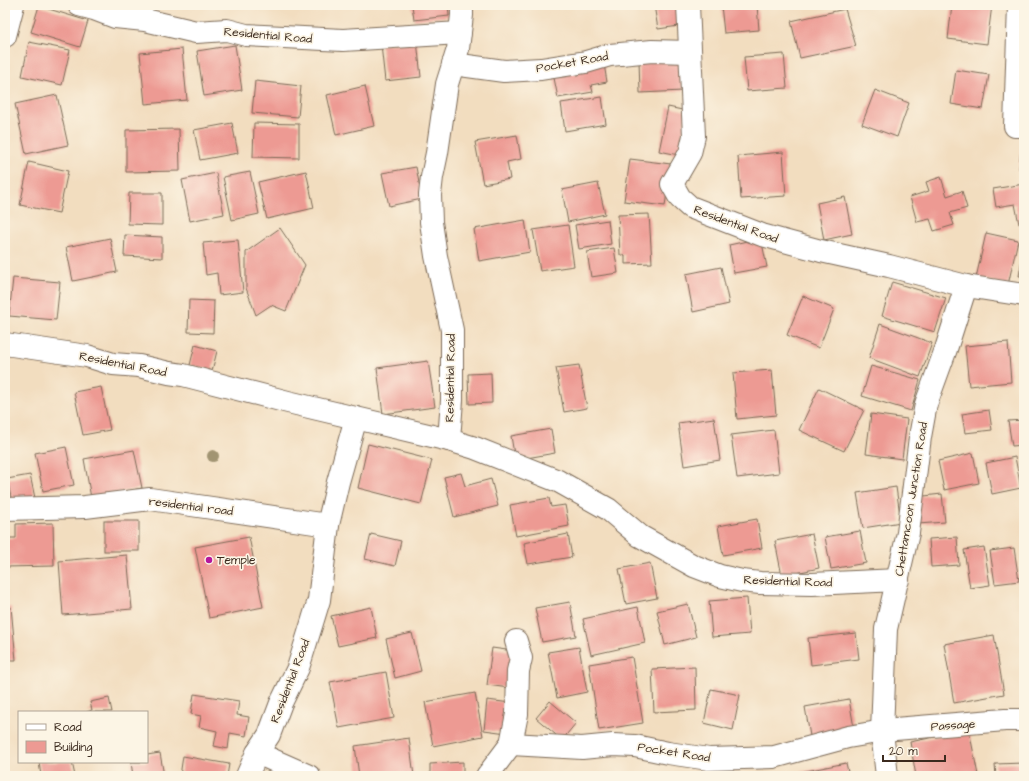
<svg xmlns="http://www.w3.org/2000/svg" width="1029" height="781" font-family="'Architects Daughter',sans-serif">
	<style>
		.building { fill: #ed9a93 }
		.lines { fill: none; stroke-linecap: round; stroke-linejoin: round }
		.street-casing { stroke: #7b6956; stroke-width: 24 }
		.street { stroke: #fff; stroke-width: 22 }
		.tree { fill: #a19472 }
		.poi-dot { fill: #b5179e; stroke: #fcf5e5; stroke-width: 1.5 }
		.labels { text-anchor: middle; stroke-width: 3.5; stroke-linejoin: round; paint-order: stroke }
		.street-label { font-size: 12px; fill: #3b2a1e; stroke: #fcf5e5 }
		.poi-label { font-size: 12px; fill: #3b2a1e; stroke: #fcf5e5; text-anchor: start }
	</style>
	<rect width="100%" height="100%" fill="#fcf5e5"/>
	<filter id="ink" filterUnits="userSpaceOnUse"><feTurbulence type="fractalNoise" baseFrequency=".025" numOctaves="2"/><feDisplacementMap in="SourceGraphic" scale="8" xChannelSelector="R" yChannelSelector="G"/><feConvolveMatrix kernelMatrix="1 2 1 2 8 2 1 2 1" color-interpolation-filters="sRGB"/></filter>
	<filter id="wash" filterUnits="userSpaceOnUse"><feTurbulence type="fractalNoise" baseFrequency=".012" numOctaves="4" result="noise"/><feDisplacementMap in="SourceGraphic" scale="16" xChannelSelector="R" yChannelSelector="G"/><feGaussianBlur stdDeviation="0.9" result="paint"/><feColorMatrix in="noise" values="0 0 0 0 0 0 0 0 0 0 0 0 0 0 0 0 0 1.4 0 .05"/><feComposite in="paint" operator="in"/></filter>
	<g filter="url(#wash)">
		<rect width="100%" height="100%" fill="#f2ddbf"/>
		<g id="blocks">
			<g class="building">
				<path d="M412,5H448L449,16L414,20Z"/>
				<path d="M654,5H684L686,25L658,29Z"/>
				<path d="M721,5H757L759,30L724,33Z"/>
				<path d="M952,5H992L987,44L948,39Z"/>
				<path d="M39,6L88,21L80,47L31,32Z"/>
				<path d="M845,9L856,46L800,58L791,21Z"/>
				<path d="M417,41L421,77L385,81L381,45Z"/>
				<path d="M29,42L70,50L62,85L22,76Z"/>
				<path d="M235,45L242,90L204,96L197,51Z"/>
				<path d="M182,49L187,100L145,104L140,53Z"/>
				<path d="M784,54L787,88L747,91L744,57Z"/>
				<path d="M682,59L683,91L640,93L639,60Z"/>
				<path d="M604,64L607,82L591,85L593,92L558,98L553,73Z"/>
				<path d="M956,70L989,75L983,109L951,104Z"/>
				<path d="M255,81L301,86L298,117L252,113Z"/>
				<path d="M365,86L374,126L336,135L327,95Z"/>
				<path d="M875,90L909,103L897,137L862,124Z"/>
				<path d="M57,95L68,145L26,154L15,104Z"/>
				<path d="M602,97L606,124L565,131L561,103Z"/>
				<path d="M668,107L687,111L679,155L659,151Z"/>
				<path d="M232,123L238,153L200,160L194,130Z"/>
				<path d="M254,123L299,124V158L253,157Z"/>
				<path d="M179,129L180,171L126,172V130Z"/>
				<path d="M517,135L521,159L507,162L510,179L483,184L475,142Z"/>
				<path d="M1022,137H1024V170L1019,169Z"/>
				<path d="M783,152L786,196L741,199L738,156Z"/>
				<path d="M630,159L671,164L665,206L624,201Z"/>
				<path d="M29,162L68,171L59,213L20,205Z"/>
				<path d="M416,167L422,199L389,206L382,173Z"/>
				<path d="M306,171L314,208L267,219L258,182Z"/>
				<path d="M250,172L259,214L232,220L223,177Z"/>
				<path d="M216,173L224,214L190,221L182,180Z"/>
				<path d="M941,177L947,196L962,191L967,208L950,213L954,225L934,231L930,219L917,222L910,197L929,191L926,182Z"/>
				<path d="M598,183L605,214L568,222L562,190Z"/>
				<path d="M1024,184V223L1019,224L1015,204L996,207L993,189Z"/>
				<path d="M129,193H162V225L128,224Z"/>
				<path d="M845,197L852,234L824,240L817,203Z"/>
				<path d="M649,214L652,263L625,264V255H620L618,215Z"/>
				<path d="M525,220L530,252L479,261L474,229Z"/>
				<path d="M608,220L611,244L579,249L575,225Z"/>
				<path d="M568,225L574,266L540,271L533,230Z"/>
				<path d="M280,228L305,265L286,311L271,305L256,315L246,288V252Z"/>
				<path d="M986,233L1018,240L1008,285L976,278Z"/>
				<path d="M125,235L162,237V258L124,256Z"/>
				<path d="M110,238L117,272L73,281L66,247Z"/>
				<path d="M761,238L767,267L734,273L729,245Z"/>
				<path d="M238,240L243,292L219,295L217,273L206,275L203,243Z"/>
				<path d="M614,248L618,273L591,277L587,252Z"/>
				<path d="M1023,253H1024V276H1019Z"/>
				<path d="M721,267L729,304L693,312L686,274Z"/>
				<path d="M13,278L60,282L56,320L9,316Z"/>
				<path d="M892,282L946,298L935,332L882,316Z"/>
				<path d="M803,296L834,309L819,348L787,335Z"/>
				<path d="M189,300L214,301L213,333L188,332Z"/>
				<path d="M880,324L932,343L920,377L869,358Z"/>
				<path d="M1008,342L1011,382L969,386L965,346Z"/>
				<path d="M195,345L217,351L212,371L190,365Z"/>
				<path d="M428,361L435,407L383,414L377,368Z"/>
				<path d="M579,365L587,408L564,412L556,368Z"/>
				<path d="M871,366L920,380L911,411L862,396Z"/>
				<path d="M772,370L776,415L737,419L733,373Z"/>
				<path d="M491,373L492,403L469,404L468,374Z"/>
				<path d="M101,387L110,430L83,435L74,392Z"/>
				<path d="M819,388L864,410L844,451L799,430Z"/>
				<path d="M989,410L992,430L965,433L962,414Z"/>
				<path d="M871,414L907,419L902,459L866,454Z"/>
				<path d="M714,418L720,460L684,466L678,423Z"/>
				<path d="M1024,420V445L1012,446L1008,421Z"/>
				<path d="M551,429L555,453L515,460L511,436Z"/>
				<path d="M774,430L779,473L737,478L731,435Z"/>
				<path d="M368,444L432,460L421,504L358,488Z"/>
				<path d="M66,447L74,485L43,491L35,453Z"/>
				<path d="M134,450L142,488L91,498L84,459Z"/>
				<path d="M973,453L979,483L944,490L938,461Z"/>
				<path d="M1015,457L1021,488L992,494L986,463Z"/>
				<path d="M461,473L465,486L491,479L498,506L454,517L444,477Z"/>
				<path d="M30,475L35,498L12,502L7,479Z"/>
				<path d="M896,487L901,522L863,528L857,493Z"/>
				<path d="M942,494L945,522L918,524L915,497Z"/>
				<path d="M549,498L551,507L565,505L569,526L516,536L510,505Z"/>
				<path d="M757,519L762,548L723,555L718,526Z"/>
				<rect x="104" y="521" width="35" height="30"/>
				<path d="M53,523L54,566L5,567V538H16V524Z"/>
				<path d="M860,531L866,563L831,569L825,537Z"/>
				<path d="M371,534L401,541L395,566L365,559Z"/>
				<path d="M568,534L572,557L528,564L524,543Z"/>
				<path d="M812,534L819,568L782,576L775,541Z"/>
				<path d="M249,537L263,607L209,618L195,547Z"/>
				<path d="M957,537L959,565L931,567L929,539Z"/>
				<path d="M984,547L990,585L970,588L964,550Z"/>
				<path d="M1014,548L1019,581L995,584L990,551Z"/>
				<path d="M127,555L132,609L63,615L59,561Z"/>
				<path d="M650,563L657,598L626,604L619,569Z"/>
				<path d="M747,598L750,634L712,637L709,601Z"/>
				<path d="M570,602L576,636L542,642L535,608Z"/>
				<path d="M688,604L696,637L665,645L657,611Z"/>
				<path d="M11,607L16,660H5V608Z"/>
				<path d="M371,607L377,638L338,646L331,616Z"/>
				<path d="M638,607L645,643L591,655L583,619Z"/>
				<path d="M412,633L421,671L395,678L386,639Z"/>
				<path d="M856,633L859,659L811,665L808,638Z"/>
				<path d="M994,635L1004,694L954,703L944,644Z"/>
				<path d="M579,647L587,692L557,698L548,652Z"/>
				<path d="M492,648L514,651L509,688L487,685Z"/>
				<path d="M632,657L643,723L599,730L589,664Z"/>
				<path d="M695,667L696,710L654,712L652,669Z"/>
				<path d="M386,672L394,718L339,728L330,682Z"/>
				<path d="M711,689L740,695L733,730L704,723Z"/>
				<path d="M475,693L483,736L433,746L425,702Z"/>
				<path d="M194,694L239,701L237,715L249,717L246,736L230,733L228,749L214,746L217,731L199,727L201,716L191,714Z"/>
				<path d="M109,698L112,712H87L92,710L90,702Z"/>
				<path d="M849,699L854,728L810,736L805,707Z"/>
				<path d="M487,700L511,703L507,733L484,730Z"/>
				<path d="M550,701L576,723L562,740L536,718Z"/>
				<path d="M969,730L978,775L916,776L910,742Z"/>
				<path d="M409,738L414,776H359L355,746Z"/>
				<path d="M160,753L164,776H133L131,762H147V755Z"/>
				<path d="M183,756L229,764L227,776H180Z"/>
				<path d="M39,762H72L75,776H41Z"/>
				<path d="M463,762V776H430V764Z"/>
				<path d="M846,763L849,776H791V774Z"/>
				<path d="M1024,763V776H996L995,764Z"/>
			</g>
		</g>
	</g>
	<g filter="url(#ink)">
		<use href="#blocks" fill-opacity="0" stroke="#7b6956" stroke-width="1"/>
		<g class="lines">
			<defs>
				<g id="street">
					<path d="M79,5L94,9L115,17L145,20L196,32L227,30L246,35L343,40L460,33"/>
					<path d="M462,5V15L458,49L447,84L437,153L432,177L430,195L431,222L436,256L452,330V400L449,440L475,448L558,481L608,509L640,536L694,566L720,576L742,581L760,583L812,584L898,580"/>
					<path d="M688,5L694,136L690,153L672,184L680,198L690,207L762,235L821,251L889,266L966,286L1024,295"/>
					<path d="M1019,5L1015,126H1024"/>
					<path d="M5,36L13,5"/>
					<path d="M453,64L504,71L541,69L586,62L610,55L652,51L690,52"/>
					<path d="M5,344L87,356L113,364L139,366L169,373L183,375L288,402L449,440"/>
					<path d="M5,509L85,507L150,499L328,525"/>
					<path d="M511,744L582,748L613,745L635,746L668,753L709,759L774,757L848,737L895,729L1005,720H1024"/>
					<path d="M257,753L309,776"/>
					<path d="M247,776L257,753L269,735L281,703L298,668L312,623L319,600L328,525L338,482L356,418"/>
					<path d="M487,776L511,744L517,714L518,671L521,658L516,641"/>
					<path d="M887,776L882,732L886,629L908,533L920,437L926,404L946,349L966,286"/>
				</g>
			</defs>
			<use href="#street" class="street-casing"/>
			<use href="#street" class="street"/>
		</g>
		<circle class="tree" cx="213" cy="456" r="6"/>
	</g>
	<circle class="poi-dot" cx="209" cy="560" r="4"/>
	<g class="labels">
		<g class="street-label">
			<text transform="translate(268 35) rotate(5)" y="4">Residential Road</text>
			<text transform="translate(572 62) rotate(-10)" y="4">Pocket Road</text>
			<text transform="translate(736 224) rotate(20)" y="4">Residential Road</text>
			<text transform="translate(123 364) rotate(11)" y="4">Residential Road</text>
			<text transform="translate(450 378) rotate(-89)" y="4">Residential Road</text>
			<text transform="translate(911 499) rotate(-81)" y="4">Chettamcoon Junction Road</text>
			<text transform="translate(191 506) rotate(7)" y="4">residential road</text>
			<text transform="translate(788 581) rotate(2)" y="4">Residential Road</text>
			<text transform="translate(290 681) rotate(-69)" y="4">Residential Road</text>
			<text transform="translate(953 725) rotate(-4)" y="4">Passage</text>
			<text transform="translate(674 752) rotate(9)" y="4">Pocket Road</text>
		</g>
		<g class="poi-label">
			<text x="217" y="564">Temple</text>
		</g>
	</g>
	<rect width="1029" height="781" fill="none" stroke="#fcf5e5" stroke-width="20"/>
	<rect x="18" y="711" width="130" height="52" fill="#fcf5e5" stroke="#afa495"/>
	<rect x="26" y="724" width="20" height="6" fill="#ffffff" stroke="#afa495"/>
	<text x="54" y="731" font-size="12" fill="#3b2a1e">Road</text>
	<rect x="26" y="741" width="20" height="12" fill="#ed9a93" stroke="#afa495"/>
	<text x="54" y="751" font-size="12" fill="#3b2a1e">Building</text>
	<path d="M883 755v6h62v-6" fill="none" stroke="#3b2a1e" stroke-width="2"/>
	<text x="889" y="755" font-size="12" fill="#3b2a1e" stroke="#fcf5e5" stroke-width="3" paint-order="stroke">20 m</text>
</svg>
